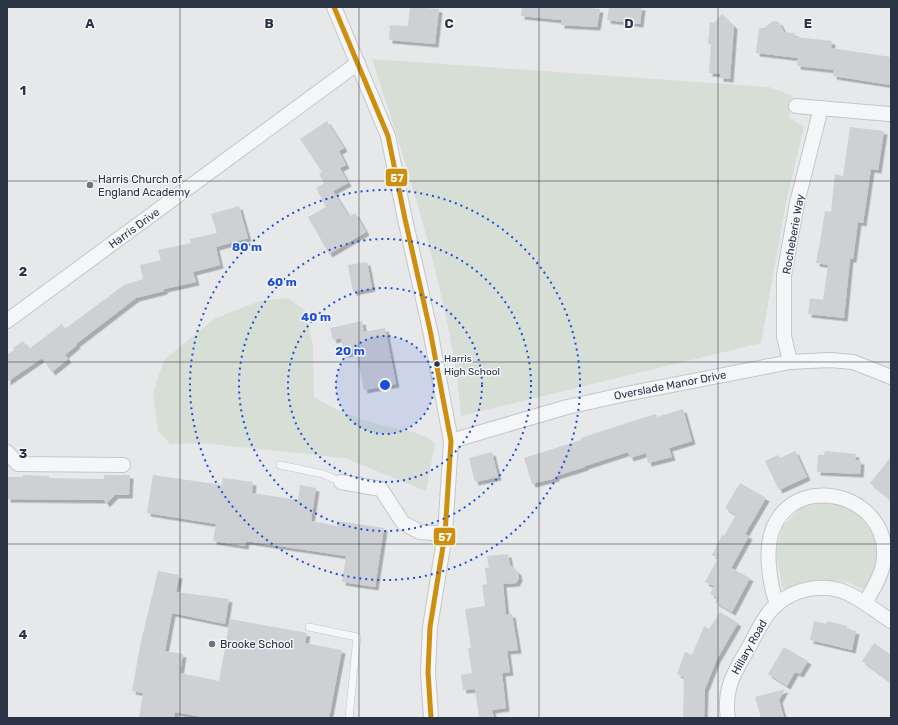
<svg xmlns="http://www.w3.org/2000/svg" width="898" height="725" font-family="Rubik,sans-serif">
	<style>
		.green { fill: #d6ded6 }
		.building { fill: #ced0d3; filter: url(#shadow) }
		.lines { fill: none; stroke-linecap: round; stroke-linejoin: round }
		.service-casing { stroke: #c4c6c8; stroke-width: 8 }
		.minor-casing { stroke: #c4c6c8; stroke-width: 16 }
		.service { stroke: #f5f6f7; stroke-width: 7 }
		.minor { stroke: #f5f6f7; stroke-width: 14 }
		.bus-1-casing { stroke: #f4f6f9; stroke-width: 8 }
		.bus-1 { stroke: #ce8f0e; stroke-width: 5 }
		.grid { fill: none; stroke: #2b3445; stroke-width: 1; stroke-opacity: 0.55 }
		.ring { fill: none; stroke: #1d4ed8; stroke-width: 2; stroke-dasharray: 2 4 }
		.poi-dot { fill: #6c737f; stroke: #f4f6f9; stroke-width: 1.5 }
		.bus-dot { fill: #2b3445; stroke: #f4f6f9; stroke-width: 1.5 }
		.labels { text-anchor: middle; stroke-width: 3; stroke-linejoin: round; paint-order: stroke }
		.bus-label { font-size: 10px; fill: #2b3445; stroke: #f4f6f9; text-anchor: start }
		.poi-label { font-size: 11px; fill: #2b3445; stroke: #f4f6f9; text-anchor: start }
		.street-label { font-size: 11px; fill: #2b3445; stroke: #f4f6f9 }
		.grid-label { font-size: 13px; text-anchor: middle; font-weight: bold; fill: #2b3445; stroke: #f4f6f9; stroke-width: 3; stroke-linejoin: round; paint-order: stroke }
		.centre { fill: #1d4ed8; stroke: #f4f6f9; stroke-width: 2 }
		.ring-label { font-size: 12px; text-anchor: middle; font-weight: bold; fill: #1d4ed8; stroke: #f4f6f9; stroke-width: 3; stroke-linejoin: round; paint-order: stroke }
		.line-badge { stroke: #f4f6f9; stroke-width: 1.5 }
		.badge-label { font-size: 11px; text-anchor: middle; font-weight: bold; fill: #fff }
	</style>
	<defs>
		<filter id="shadow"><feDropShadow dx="3.5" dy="3.5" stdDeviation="0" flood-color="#0004"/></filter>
	</defs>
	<rect width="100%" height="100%" fill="#e6e8ea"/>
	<g class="green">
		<path d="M372,59L769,87L792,96L789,118L804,126L786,203L761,343L461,416C459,395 457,374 453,353C435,253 404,156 372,59Z"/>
		<path d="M288,298L306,311L313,347L314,397C332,408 350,416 371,422C391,429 418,429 435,443L426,491L345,458L202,443L170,444L158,431L153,393L164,360L214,319L260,301Z"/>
		<path d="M829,501L847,505L864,515L877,543V562L872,577L865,590L847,582L819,581L800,583L787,590L782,586L776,552L782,527L800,508Z"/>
	</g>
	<g class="building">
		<path d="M410,7L439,9L435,44L389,40L390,25L408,26Z"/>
		<path d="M522,7H578L600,9L597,27L561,25V20L521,16Z"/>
		<path d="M609,7H642L640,24L607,20Z"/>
		<path d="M722,14L734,26L730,79L720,78V74L709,73L711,44H708L710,22L714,23Z"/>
		<path d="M773,21L779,22L784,32L795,33V37L832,41L831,48L891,57V85L833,76L834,70L797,66L798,58L756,53L759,28H764Z"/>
		<path d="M327,121L344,148L339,151L346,165L340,168L348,183L333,191L349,217L355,213L366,232L329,254L308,217L326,207L316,188L324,183L319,174L322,172L300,139Z"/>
		<path d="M850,127L884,131L878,170L871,169L863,223L858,222L853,259H850L844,318L808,314L810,298L823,300L828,265L816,263L818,249H819L825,211L831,212L835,174L843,176Z"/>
		<path d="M239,206L248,238L216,247L220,265L193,272L196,282L164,289V291L136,298L76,344L77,345L65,355L68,359L52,372L42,358L7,382V355L14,350L13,348L23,341L29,349L62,324L65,329L124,285L143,279L140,265L161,260L158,250L191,243L190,239L217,233L211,214Z"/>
		<path d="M367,262L372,288L353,292L348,265Z"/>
		<path d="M362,321L364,332L385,328L396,384L364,390L356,352L344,354L341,338L333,340L330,328Z"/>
		<path d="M683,409L692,441L669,448L672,457L648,463L646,453L630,458L628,452L585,466V467L556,476V478L532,484L524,458L581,440V438L639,419L656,414L657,417Z"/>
		<path d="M795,451L807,477L779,490L765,461L778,455L780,458Z"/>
		<path d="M825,451L856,454L855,460L861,461L860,474L817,472L818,455H824Z"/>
		<path d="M492,452L498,477L475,482L469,458Z"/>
		<path d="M891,457V500L870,483Z"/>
		<path d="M23,475L49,476V478L104,479V475H130L129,495H115L106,504L104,500L7,499V477H23Z"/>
		<path d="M153,475L222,485L223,478L253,482L252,493L298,500L300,485L316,488L311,521L337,526V521L384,528L375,587L342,582L346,556L246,541L245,546L213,541L216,524L147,513Z"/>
		<path d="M740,483L766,498L745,534L749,536L731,568L750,578L732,612L715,602L717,598L710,594L714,586L705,582L718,558L712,555L722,535L724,536L736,515L725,508Z"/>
		<path d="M508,554L510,565L518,572L519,578L516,583L503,584L506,615L512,614L518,650L507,651L510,672L502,673L506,708L492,710L494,718H479L475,689L463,690L461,675L472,673L468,648H471L465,609L485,606L482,585L487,584L485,568L489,567L487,556Z"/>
		<path d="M158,571L179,575L176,592L229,599L225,624L172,613L165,651L183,654L180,673L219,681L230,619L307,633L305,643L342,650L329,718H208L175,712L174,718H139L143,693L132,691L140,646Z"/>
		<path d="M720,612L738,623L717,659L705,689L704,718H683L684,677L677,674L685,652L692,655L704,626L709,629Z"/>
		<path d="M814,621L827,624V621L847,626V629L856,631L852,650L810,640Z"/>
		<path d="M874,643L891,655V682L862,661Z"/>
		<path d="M784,647L808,661L800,674L795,672L787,686L768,674Z"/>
		<path d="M785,689L779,700L784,718H761L755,697Z"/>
	</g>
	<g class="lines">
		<defs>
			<g id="service">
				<path d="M280,465L323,474L341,482"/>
				<path d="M309,627L357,637L349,718"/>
			</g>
			<g id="minor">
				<path d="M334,7L388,136L405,219L430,330L451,441L445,534L430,627L428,672L431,718"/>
				<path d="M796,106L889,114"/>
				<path d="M7,321L358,63"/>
				<path d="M790,362L784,336V275L797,203L821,108"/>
				<path d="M451,441L567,407L626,394L790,362L830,360L853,362L891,377"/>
				<path d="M7,452L18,464L123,465"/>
				<path d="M341,482L381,489L403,523L420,532L445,534"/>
				<path d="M777,604C772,591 770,579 769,566C759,462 898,483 883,565C880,579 872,591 865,603"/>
				<path d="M728,718C723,689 735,671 749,647C756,634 762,620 771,610C790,589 822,582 847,593C863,600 877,612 891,621"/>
			</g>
		</defs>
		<use href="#service" class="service-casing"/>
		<use href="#minor" class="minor-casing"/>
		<use href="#service" class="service"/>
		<use href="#minor" class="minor"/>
		<defs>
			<path id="bus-1" d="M334,7L388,136L405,219L430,330L451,441L445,534L430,627L428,672L431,718"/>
		</defs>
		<use href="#bus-1" class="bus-1-casing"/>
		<use href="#bus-1" class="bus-1"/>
	</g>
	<path class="grid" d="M180,7V718M359,7V718M539,7V718M718,7V718M7,181H891M7,362H891M7,544H891"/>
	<circle cx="385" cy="385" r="49" fill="#1d4ed8" fill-opacity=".12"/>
	<g class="ring">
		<circle cx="385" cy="385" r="49"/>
		<circle cx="385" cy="385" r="97"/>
		<circle cx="385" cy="385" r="146"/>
		<circle cx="385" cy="385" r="195"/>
	</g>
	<g class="poi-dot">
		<circle cx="90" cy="185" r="4"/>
		<circle cx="212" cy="644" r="4"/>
	</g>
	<circle class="bus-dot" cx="437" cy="364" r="3.5"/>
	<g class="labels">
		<g class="bus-label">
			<text x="444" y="362">Harris<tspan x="444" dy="13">High School</tspan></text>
		</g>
		<g class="poi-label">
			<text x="98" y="183">Harris Church of<tspan x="98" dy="13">England Academy</tspan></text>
			<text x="220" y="648">Brooke School</text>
		</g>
		<g class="street-label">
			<text transform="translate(134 228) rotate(-36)" y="4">Harris Drive</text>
			<text transform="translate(793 234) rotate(-80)" y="4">Rocheberie Way</text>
			<text transform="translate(670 385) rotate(-11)" y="4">Overslade Manor Drive</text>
			<text transform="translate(749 647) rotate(-61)" y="4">Hillary Road</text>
		</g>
	</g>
	<g class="grid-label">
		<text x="90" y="28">A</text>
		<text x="269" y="28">B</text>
		<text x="449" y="28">C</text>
		<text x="629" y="28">D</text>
		<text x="808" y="28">E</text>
		<text x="23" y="95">1</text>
		<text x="23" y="276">2</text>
		<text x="23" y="458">3</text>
		<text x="23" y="639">4</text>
	</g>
	<circle cx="385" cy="385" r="6" class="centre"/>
	<g class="ring-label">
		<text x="247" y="251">80 m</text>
		<text x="282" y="286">60 m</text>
		<text x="316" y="321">40 m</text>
		<text x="350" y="355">20 m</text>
	</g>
	<g class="line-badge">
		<rect x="385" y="168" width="23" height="19" rx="4" fill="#ce8f0e"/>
		<rect x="433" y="527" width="23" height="19" rx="4" fill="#ce8f0e"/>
	</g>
	<g class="badge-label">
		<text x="397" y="182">57</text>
		<text x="445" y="541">57</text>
	</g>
	<rect width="898" height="725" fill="none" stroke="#2b3445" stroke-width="16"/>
</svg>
